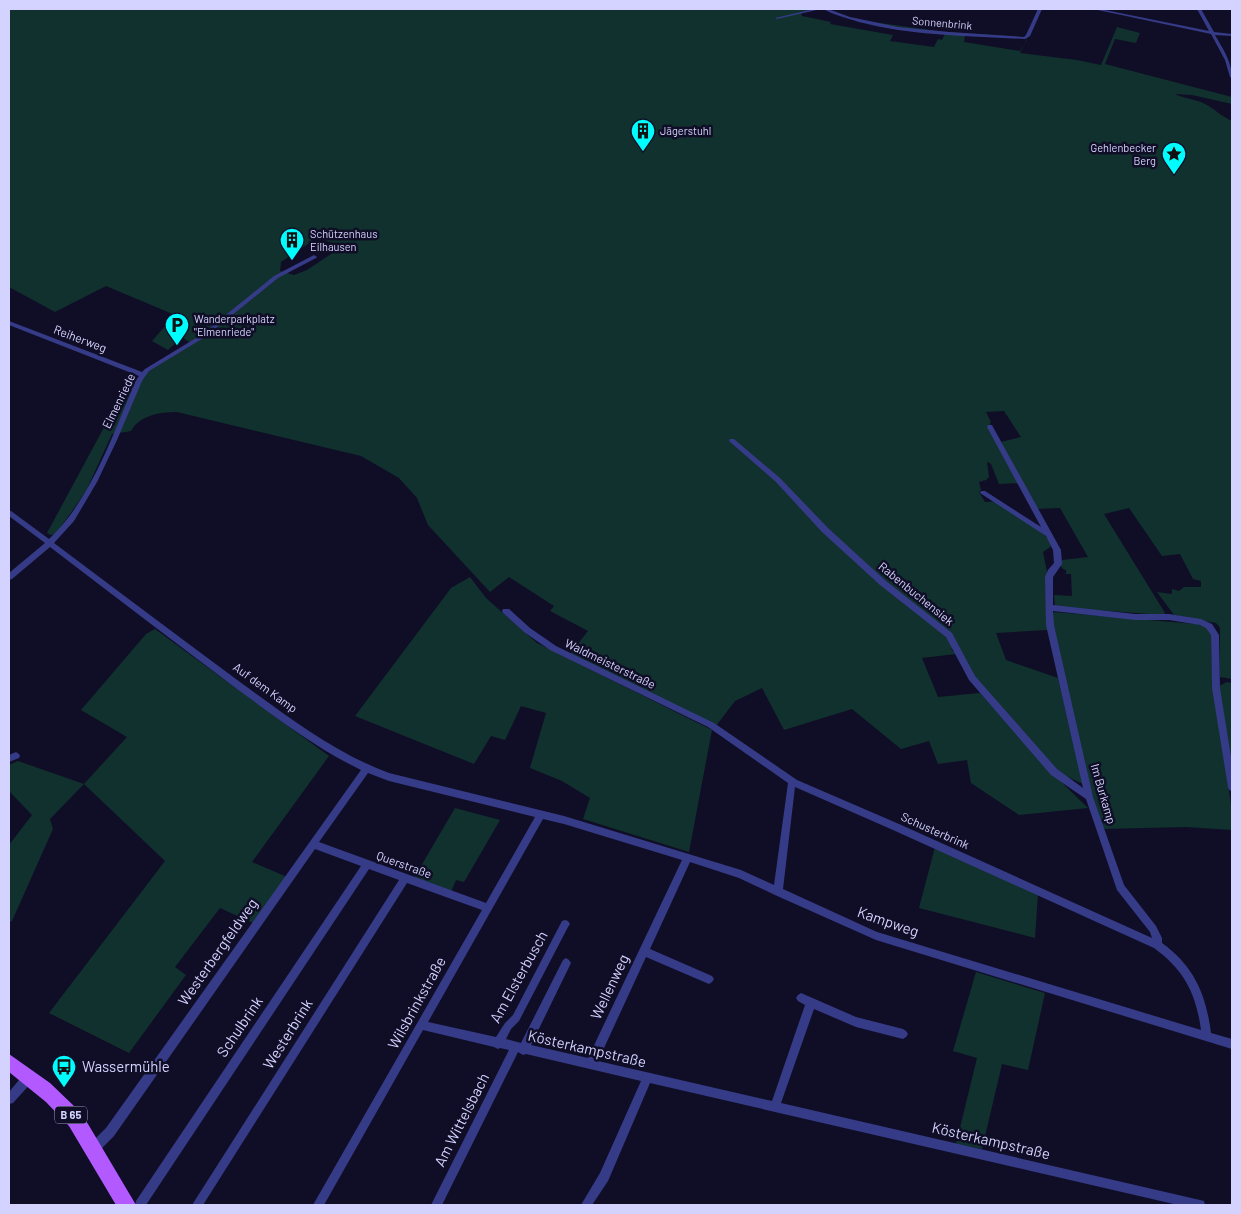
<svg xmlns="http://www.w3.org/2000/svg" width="1241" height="1214" font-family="Barlow,sans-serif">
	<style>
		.green { fill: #10312d; fill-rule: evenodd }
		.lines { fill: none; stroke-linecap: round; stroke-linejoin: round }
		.minor { fill: #363b88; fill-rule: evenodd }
		.primary { fill: #b25aff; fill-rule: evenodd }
		.labels { text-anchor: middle; stroke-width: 5; stroke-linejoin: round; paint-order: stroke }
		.far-street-label { font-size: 11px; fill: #d4d3ff; stroke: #100e27 }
		.far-poi-label { font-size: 11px; fill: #d4d3ff; stroke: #100e27; text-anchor: start }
		.shield { fill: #100e27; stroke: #9998be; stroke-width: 1 }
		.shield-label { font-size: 11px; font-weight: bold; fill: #d4d3ff }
		.street-label { font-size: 12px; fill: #d4d3ff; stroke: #100e27 }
		.near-street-label { font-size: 15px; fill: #d4d3ff; stroke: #100e27 }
		.near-poi-label { font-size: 15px; fill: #d4d3ff; stroke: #100e27; text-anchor: start }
	</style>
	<rect width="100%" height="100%" fill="#100e27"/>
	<g class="green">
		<path d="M9,9H814L801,13L802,16L831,22L830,24L893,35L890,41L934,47L938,39L942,40L945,34L965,35L964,42L1020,51L1027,40L1025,38L958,34L888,26L858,20L945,32L1024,37L1027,36L1038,9H1041L1020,53L1077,60L1101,65L1117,27L1140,33L1136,43L1115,39L1105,64L1232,97V104L1192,95L1175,94C1185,99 1196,99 1205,104C1215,109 1222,117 1232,121V679L1220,677V628L1216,623L1174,615L1157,592L1172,594V589L1179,591L1184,587H1201V581L1193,579L1180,554L1162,556L1129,508L1104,514L1165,613L1163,615L1055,607L1054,595L1072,596L1071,574H1066V570L1063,569L1060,565L1062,560L1088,557L1060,508L1036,509L1001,442L1021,437L1004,411L986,412L991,422L988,428L1020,483L999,484L991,464L987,462L989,477L986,480L979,482L981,490L979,492L985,502C989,502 993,501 996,502C1012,509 1044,531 1053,545L1043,552L1047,572L1048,630L996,633L1006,660L1058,678L1083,784L1055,771L974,677L957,648L951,649L956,654L922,658L938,697L980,693L1051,772L1088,808L1019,815L971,783L967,760L938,764L929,741L901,749L852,709L784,730L762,688L735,701L716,726L570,654L588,631L550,611L554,606L509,577L490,592L428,525L417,498L399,478L361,456L177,412C160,412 140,415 131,431L112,434L86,491L56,534L51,535L47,533L129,381L144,378L149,370L192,344L182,337L168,350L152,341L175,315L106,286L55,312L9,287ZM317,238L343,246L307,270L294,275L280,271L281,262Z"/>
		<path d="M470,577L486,598L537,643L712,730L689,852L583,819L590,798L562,781L530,768L546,713L521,706L505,740L491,736L474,764L355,716L451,588Z"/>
		<path d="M1054,612L1196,624L1206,627L1211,632L1212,677L1232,812V830L1186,827L1103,829L1088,782L1051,618Z"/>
		<path d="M155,629L329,756L252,862L287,877L253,923L220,908L175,967L186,975L129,1053L49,1013L165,861L84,784L50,819L53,829L12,921L9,922V845L32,815L9,791V765L18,761L84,784L127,737L81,710L146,634Z"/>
		<path d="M1227,682L1232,683V770L1219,686Z"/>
		<path d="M455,808L500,820L464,882L456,880L451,892L414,878Z"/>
		<path d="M935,847L1038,894L1035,938L919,908Z"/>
		<path d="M976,972L1045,993L1028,1070L1002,1064L982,1149L956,1144L977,1058L953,1051Z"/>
	</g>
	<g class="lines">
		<g class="minor">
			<path d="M814,9H821L777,19L775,18Z"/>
			<path d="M823,9H828L850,17L898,27L949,32L1024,37L1026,35L1038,9H1042L1030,36L1025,39C970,36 913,36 859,22C847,18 834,15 823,9Z"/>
			<path d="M1093,9H1100L1209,31L1197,9H1201L1214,32L1232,34V36L1215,35C1223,49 1232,62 1232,78L1230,77L1225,60L1211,34Z"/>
			<path d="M314,255L317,257L316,258L278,278L205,337L149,371L142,381L117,440L97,482L74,521L54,543C117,590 180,638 244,685C290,718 335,753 389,773L564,816L741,870L774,885L788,783L708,727L550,650L524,632L503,613L502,611L503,609H509L530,628L556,646L714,723L797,780L899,824L1152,938L1150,932L1117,890L1086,799L1051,775L969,680L946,637L880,585L822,532L776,482L729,441L730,439H734L780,478L828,528L886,581L952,633L975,676L1057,769L1083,788L1046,625L1045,577L1048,570L1054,563L1053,550L1046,536L980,493L981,491H985L1041,527L987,427L988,425H992L993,427L1061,550L1062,564L1053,577V605L1135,614H1169L1201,619L1212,624L1219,635L1220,688L1232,763V791L1229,790L1228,787L1212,688L1211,635L1206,628L1200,625L1169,620H1135L1053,611L1054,625L1093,797L1124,885L1156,926L1162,938V943C1194,966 1206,994 1211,1033L1232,1039V1049L876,940L775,895L739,878L690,862L650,949L712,976L714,979L712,982L709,984L646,957L598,1061L772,1101L805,1005L798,1001L796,998L798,995L801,993L856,1017L903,1029L906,1031L908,1034L906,1037L903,1039L856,1027L814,1009L781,1103L1200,1200L1204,1201L1205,1205H1178L650,1083L608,1181L592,1205H581L600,1173L641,1081L526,1054L523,1055L518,1052L442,1205H431L509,1050L500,1048L498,1049L494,1047L423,1030L324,1205H313L482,910L407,883L203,1205H192L399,880L369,869L146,1205H135L136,1201L361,866L315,849L114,1136L97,1153L93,1154L89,1153L88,1149L89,1145L106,1128L361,770C316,748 277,718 237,689C174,642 112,594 50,547L12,579L9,580V573L45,543L9,516V511H11L49,539C91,500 114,432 136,380L139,376L9,325V321L142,372L145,369L201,335L274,276ZM368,773L389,781L535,817L486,903L319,842ZM795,787L893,830L1154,948C1184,970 1196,993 1201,1030L877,932L783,889ZM543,819L564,824L682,860L588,1058L531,1045L571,963L569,960L566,958L563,960L521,1043L506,1039L511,1029L519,1021L568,927L570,924L568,921L565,920L562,921L513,1015L505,1023L496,1037L428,1022Z"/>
			<path d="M16,752L19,754L20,756L19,758L9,762V755Z"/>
			<path d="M28,1073L32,1074L33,1078L32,1082L13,1103L9,1104V1092L24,1074Z"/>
		</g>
		<path class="primary" d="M9,1054L50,1083L74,1106L88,1124L136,1205H116L69,1126L46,1102L9,1072Z"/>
	</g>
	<defs>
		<symbol id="building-pin" viewBox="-11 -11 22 30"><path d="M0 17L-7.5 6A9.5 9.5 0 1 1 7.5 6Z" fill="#00fdfe" stroke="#100e27"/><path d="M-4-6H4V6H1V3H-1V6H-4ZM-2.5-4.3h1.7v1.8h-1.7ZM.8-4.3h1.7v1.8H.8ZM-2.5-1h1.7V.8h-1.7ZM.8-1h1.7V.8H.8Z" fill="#111"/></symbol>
		<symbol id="sight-pin" viewBox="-11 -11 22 30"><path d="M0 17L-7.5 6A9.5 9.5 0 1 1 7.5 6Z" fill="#00fdfe" stroke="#100e27"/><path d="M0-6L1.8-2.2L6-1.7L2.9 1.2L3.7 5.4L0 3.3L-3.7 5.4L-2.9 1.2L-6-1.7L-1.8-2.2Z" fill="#111"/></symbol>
		<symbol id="parking-pin" viewBox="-11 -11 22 30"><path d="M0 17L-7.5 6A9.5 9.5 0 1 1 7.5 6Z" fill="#00fdfe" stroke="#100e27"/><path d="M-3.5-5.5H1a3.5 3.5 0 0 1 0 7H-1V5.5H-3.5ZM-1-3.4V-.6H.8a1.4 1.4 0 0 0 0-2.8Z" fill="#111"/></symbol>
		<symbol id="bus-pin" viewBox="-11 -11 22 30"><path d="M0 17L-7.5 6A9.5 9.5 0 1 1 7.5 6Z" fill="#00fdfe" stroke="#100e27"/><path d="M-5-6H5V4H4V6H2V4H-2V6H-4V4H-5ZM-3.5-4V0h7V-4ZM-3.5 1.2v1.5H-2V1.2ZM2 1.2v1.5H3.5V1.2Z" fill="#111"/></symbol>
	</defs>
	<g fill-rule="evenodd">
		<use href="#building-pin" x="629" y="117" width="28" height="38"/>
		<use href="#sight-pin" x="1160" y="140" width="28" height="38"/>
		<use href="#building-pin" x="278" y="226" width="28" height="38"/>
		<use href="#parking-pin" x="163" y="311" width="28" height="38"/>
		<use href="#bus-pin" x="50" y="1053" width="28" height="38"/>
	</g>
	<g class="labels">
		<g class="far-street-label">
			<text transform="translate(942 23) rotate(5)" y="4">Sonnenbrink</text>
		</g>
		<g class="far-poi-label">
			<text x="660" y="135">Jägerstuhl</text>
			<text x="1156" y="152" text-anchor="end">Gehlenbecker<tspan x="1156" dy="13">Berg</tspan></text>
			<text x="310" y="238">Schützenhaus<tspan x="310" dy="13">Eilhausen</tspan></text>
			<text x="194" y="323">Wanderparkplatz<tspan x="194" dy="13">"Elmenriede"</tspan></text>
		</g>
		<rect class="shield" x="55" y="1106.5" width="32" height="17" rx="4"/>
		<g class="shield-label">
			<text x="71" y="1119">B 65</text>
		</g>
		<g class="street-label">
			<text transform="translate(80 339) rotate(21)" y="4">Reiherweg</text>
			<text transform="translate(119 401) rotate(-64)" y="4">Elmenriede</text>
			<text transform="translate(916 594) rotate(39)" y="4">Rabenbuchensiek</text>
			<text transform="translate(610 664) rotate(26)" y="4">Waldmeisterstraße</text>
			<text transform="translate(265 688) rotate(36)" y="4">Auf dem Kamp</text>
			<text transform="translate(1103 794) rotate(74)" y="4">Im Burkamp</text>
			<text transform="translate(935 831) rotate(24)" y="4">Schusterbrink</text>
			<text transform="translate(404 865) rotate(20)" y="4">Querstraße</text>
		</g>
		<g class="near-street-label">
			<text transform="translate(888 922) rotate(19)" y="5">Kampweg</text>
			<text transform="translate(218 952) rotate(-55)" y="5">Westerbergfeldweg</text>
			<text transform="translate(519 977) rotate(-61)" y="5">Am Elsterbusch</text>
			<text transform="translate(610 987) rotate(-65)" y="5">Wellenweg</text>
			<text transform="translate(417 1003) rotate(-61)" y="5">Wilsbrinkstraße</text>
			<text transform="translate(240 1027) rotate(-56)" y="5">Schulbrink</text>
			<text transform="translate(288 1034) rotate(-58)" y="5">Westerbrink</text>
			<text transform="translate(587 1049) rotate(13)" y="5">Kösterkampstraße</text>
			<text transform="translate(462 1120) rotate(-63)" y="5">Am Wittelsbach</text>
			<text transform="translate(991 1141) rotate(13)" y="5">Kösterkampstraße</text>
		</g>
		<g class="near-poi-label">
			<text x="82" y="1072">Wassermühle</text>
		</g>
	</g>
	<rect width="1241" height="1214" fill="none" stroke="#d4d3ff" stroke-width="20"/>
</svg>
